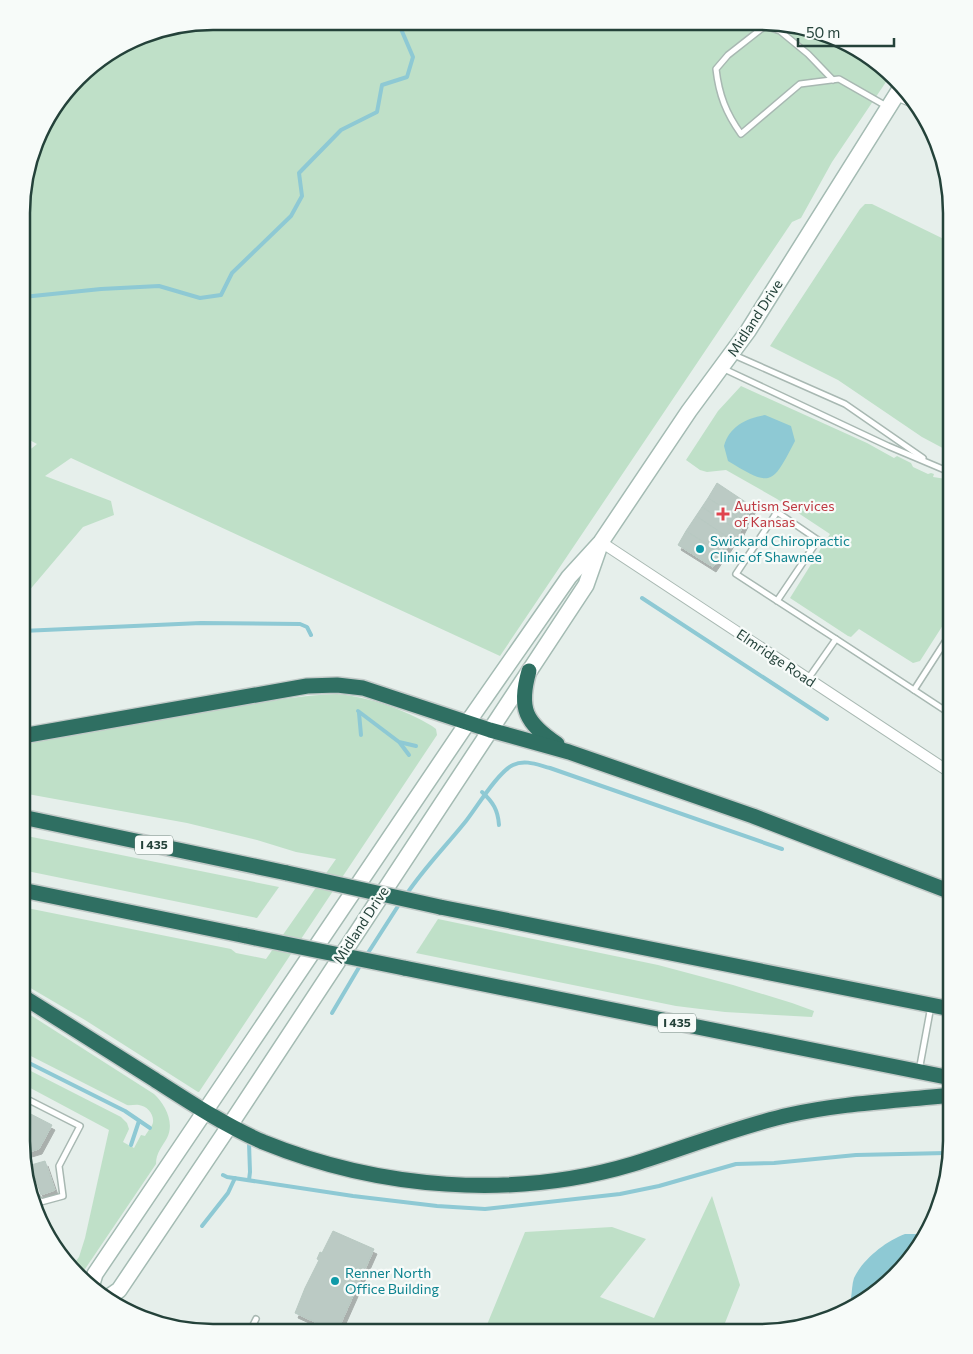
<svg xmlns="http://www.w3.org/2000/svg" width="973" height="1354" font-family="Commissioner,sans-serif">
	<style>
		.green { fill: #bfe0c8 }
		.water { fill: #8ec9d4 }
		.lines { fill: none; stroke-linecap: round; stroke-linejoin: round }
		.stream { stroke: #8ec9d4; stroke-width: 4 }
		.building { fill: #bbcac4; stroke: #b8c9c2; filter: url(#shadow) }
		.service-casing { stroke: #a8b8b2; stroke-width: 8 }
		.minor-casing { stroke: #a8b8b2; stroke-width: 12 }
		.secondary-casing { stroke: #a4bbb3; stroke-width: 18 }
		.motorway-casing { stroke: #c2cac8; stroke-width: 18 }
		.service { stroke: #fff; stroke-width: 5 }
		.minor { stroke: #fff; stroke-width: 10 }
		.secondary { stroke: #fff; stroke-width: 15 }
		.motorway { stroke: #2f6f62; stroke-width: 15 }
		.motorway-bridge-casing { stroke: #c2cac8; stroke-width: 18; stroke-linecap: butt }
		.motorway-bridge { stroke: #2f6f62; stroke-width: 15 }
		.health-dot { fill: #e0444e; stroke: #f7fbf9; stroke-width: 2 }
		.culture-dot { fill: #0f9aa8; stroke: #f7fbf9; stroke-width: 2 }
		.labels { text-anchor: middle; stroke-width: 4.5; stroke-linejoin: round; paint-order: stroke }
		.shield { fill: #f7fbf9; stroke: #637a73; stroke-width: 1 }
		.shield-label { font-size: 12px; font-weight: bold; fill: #24423a }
		.street-label { font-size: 14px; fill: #24423a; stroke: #f7fbf9 }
		.health-label { font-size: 14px; fill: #be3a42; stroke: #f7fbf9; text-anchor: start }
		.culture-label { font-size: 14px; fill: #0d838f; stroke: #f7fbf9; text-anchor: start }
		.rim { fill: none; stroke: #24423a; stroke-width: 2.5 }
	</style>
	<defs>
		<filter id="shadow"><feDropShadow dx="3" dy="5" stdDeviation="0" flood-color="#0004"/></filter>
	</defs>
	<rect width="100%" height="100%" fill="#e6efeb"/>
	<g class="green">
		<path d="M213,21L786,23L833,36L877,61L890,76L832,162L801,218L792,222L500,656L71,458L45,476L111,501L114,515L83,527L22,599V456L37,444L22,436L23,187L47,117L87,69L151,32Z"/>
		<path d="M865,204H872L952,243V453L922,437L838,380L770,346L860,209Z"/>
		<path d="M741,386L867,443L894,458L897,456L911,463L913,467L928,474L931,473L934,474L933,477L946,479L952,485V611L920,661L913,663L859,629L851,637L848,636L790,598L830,534L777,499L726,470L707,472L700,470L686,460L718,411Z"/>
		<path d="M337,694C370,697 403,709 432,726L436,729L437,735L199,1092H198L85,1020L22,983V907L201,943L231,949L236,953L266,959L336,859L296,852L257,840L187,823L22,793V742C87,731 152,721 217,710C257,704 296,695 337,694Z"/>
		<path d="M22,835L279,887L257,918L22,870Z"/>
		<path d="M438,919L658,965L733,985L792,1003L814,1011L812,1017L725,1012L676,1006L416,953Z"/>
		<path d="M21,1009L154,1094C165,1104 175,1123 167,1138C162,1147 156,1153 156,1164L81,1275L73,1265L79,1257L85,1238L109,1130L21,1083V1066L121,1117L127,1123L129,1129L123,1142L134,1148L141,1135L145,1136C147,1132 153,1126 153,1122C154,1114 147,1106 139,1105C135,1104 131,1106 127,1105L21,1051Z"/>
		<path d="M712,1196L740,1285L721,1333L484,1332L525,1232L612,1227L646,1239L600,1297L654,1318Z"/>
	</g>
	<g class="water">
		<path d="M765,415L791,426L795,441C772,485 772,488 728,461L724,446C729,427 746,418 765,415Z"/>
		<path d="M905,1234H926L919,1248L886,1285L860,1303L855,1302L851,1298C852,1292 852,1284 854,1278C863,1259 886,1241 905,1234Z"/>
	</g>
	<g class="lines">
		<g class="stream">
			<path d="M23,297L101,289L159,286L200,298L221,295L232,273L291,216L302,196L299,173L341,130L377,112L382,85L407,77L413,57L398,22"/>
			<path d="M642,598L827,719"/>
			<path d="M22,631L201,623L300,624L307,627L311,635"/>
			<path d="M358,711L399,742L416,746"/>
			<path d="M359,713L361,735"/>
			<path d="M400,743L409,755"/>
			<path d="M482,792C493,802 498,810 499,825"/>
			<path d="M406,895C424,868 446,846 466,821C477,807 498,772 513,765C525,759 538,765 550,768L782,849"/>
			<path d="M366,956L400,903"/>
			<path d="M332,1013L361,964"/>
			<path d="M21,1059L125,1111L150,1128"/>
			<path d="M131,1145L139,1121"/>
			<path d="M223,1175L227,1177L353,1196L437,1206L485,1209L620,1194L659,1186L736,1164L774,1163L856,1155L946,1153"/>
			<path d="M249,1180L250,1172L249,1143"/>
			<path d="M202,1226L228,1193L235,1178"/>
		</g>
	</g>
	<g class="building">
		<path d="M717,483L753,507L744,521L708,498Z"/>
		<path d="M708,498L745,522L740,532L702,507Z"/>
		<path d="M702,507L740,532L733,541L696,516Z"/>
		<path d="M696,516L732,540L723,554L686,531Z"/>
		<path d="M686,531L722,554L713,567L678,545Z"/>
		<path d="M23,1110L52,1125L39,1149L29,1152L23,1149L21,1142V1113Z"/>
		<path d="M45,1161L55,1190L41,1195L31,1165Z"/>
		<path d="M333,1231L374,1249L337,1332L295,1313L305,1288L319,1260L317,1259L320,1252L322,1253Z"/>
	</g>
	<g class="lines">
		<defs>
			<g id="service">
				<path d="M833,80L808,54L780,31L765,26L728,55L716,69C719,95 726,113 741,134L800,84L839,79L888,107"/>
				<path d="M734,355L845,404L923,458"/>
				<path d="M722,368L888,446L952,473"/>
				<path d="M777,601L818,540L777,512L736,574L836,639"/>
				<path d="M808,679L836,639L914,690L952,631"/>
				<path d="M914,690L952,715"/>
				<path d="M919,1071L931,1006"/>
				<path d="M21,1096L80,1126L59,1166L63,1196L41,1202L33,1193"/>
				<path d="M250,1331L256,1319"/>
			</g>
			<g id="minor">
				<path d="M896,95L910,101"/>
				<path d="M601,542L951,773"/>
			</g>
			<g id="secondary">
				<path d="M91,1287L95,1274L468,722L569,577L601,542L689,411L748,331L900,89"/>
				<path d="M106,1299L119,1290L230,1125L586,585L599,548"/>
			</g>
			<g id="motorway">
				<path d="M529,671C518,709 526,723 557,744"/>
				<path d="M22,736L307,686L337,685L363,688L490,730L569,752L753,816L951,892"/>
				<path d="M22,817L287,873"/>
				<path d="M22,890L246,936"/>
				<path d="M440,907L951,1009"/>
				<path d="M404,968L951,1078"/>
				<path d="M22,996C65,1023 108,1050 152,1078C188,1101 224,1125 263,1142C379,1189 513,1200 633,1164C685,1148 736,1127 789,1115C842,1103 897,1101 951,1095"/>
			</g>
		</defs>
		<use href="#service" class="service-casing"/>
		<use href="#minor" class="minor-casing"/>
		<use href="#secondary" class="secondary-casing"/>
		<use href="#motorway" class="motorway-casing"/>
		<use href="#service" class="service"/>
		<use href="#minor" class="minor"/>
		<use href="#secondary" class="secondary"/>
		<use href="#motorway" class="motorway"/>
		<defs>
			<g id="motorway-bridge">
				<path d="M287,873L440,907"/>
				<path d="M246,936L404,968"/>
			</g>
		</defs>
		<use href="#motorway-bridge" class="motorway-bridge-casing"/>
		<use href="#motorway-bridge" class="motorway-bridge"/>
	</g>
	<path class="health-dot" d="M720.5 506.5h5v5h5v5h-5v5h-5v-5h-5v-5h5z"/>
	<g class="culture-dot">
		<circle cx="700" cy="549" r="5"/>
		<circle cx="335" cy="1281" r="5"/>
	</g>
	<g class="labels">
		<g class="shield">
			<rect x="135" y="835.5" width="38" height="19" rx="4"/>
			<rect x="658" y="1013.5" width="38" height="19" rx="4"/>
		</g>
		<g class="shield-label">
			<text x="154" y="849">I 435</text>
			<text x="677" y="1027">I 435</text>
		</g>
		<g class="street-label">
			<text transform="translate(755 318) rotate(-57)" y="5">Midland Drive</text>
			<text transform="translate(776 658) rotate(34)" y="5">Elmridge Road</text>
			<text transform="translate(361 925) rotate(-57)" y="5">Midland Drive</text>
		</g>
		<g class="health-label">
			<text x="734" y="511">Autism Services<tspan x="734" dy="16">of Kansas</tspan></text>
		</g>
		<g class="culture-label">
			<text x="710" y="546">Swickard Chiropractic<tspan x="710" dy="16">Clinic of Shawnee</tspan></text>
			<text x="345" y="1278">Renner North<tspan x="345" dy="16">Office Building</tspan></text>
		</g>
	</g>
	<path d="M0 0H973V1354H0ZM213 30H760A183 183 0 0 1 943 213V1141A183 183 0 0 1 760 1324H213A183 183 0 0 1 30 1141V213A183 183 0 0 1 213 30Z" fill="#f7fbf9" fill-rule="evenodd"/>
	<path class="rim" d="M213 30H760A183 183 0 0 1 943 213V1141A183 183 0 0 1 760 1324H213A183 183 0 0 1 30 1141V213A183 183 0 0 1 213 30Z"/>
	<path d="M798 38v8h96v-8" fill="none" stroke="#24423a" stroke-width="2.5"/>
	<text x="806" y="38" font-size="15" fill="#24423a" stroke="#f7fbf9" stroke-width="4" paint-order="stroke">50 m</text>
</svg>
